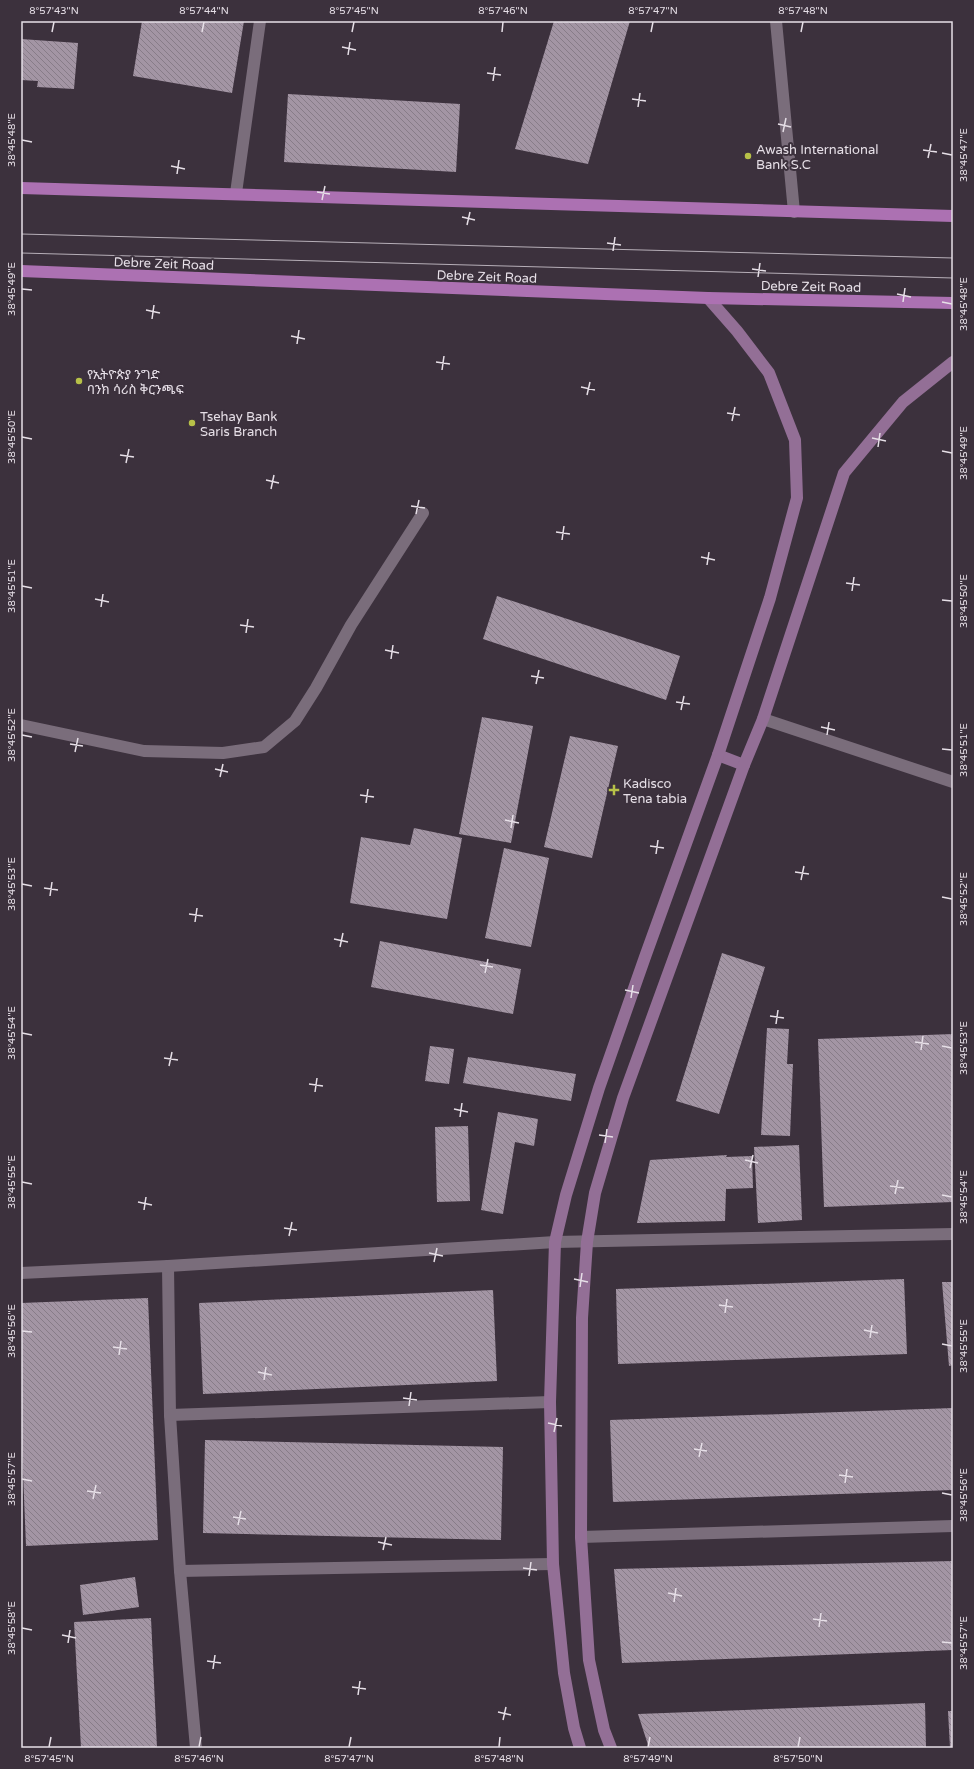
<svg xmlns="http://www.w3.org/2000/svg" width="974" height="1769" font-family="'Varela Round','Noto Sans Ethiopic',sans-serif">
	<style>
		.building { fill: url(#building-back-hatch) }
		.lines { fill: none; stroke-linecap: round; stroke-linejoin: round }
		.street { stroke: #7a6d7b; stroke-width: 12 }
		.secondary { stroke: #936f96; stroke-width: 12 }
		.primary { stroke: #ac71b2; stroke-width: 12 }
		.tram { stroke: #b7afb8; stroke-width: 1 }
		.ticks { fill: none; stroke: #e6dfe7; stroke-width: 1.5 }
		.poi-dot { fill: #b7c148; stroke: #3c313d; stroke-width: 1.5 }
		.labels { text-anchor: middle; stroke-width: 4; stroke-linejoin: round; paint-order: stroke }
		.poi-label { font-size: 13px; fill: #e6dfe7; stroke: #3c313d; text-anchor: start }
		.street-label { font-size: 13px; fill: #e6dfe7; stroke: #3c313d }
		.neatline { fill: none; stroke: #e6dfe7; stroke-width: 1.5 }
		.ticks-label { font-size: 10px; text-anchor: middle; fill: #e6dfe7 }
	</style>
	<defs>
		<pattern id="building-back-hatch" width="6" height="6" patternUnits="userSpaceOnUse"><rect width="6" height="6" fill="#a395a4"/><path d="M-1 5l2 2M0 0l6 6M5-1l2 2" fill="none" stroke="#877c88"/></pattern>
	</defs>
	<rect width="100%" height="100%" fill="#3c313d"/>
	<g class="building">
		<path d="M142,21H244L232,93L133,76Z"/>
		<path d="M554,21H630L588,164L515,149Z"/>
		<path d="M21,39L78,43L74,89L37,87L38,81L21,80Z"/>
		<path d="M288,94L460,104L456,172L284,162Z"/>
		<path d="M497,596L680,656L666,700L483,639Z"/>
		<path d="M482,717L533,726L511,843L459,834Z"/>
		<path d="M570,736L618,746L592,858L544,847Z"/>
		<path d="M414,828L462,838L447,919L350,903L361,837L410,845Z"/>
		<path d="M504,848L549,858L531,947L485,938Z"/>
		<path d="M380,941L521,969L513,1014L371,987Z"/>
		<path d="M722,953L765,967L719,1114L676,1101Z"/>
		<path d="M767,1028L789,1029L787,1064H793L790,1136L761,1135Z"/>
		<path d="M953,1034V1202L824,1207L818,1039Z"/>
		<path d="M430,1046L454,1049L449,1084L425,1081Z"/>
		<path d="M468,1057L576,1074L571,1101L463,1083Z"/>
		<path d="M498,1112L538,1119L534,1146L515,1142L503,1214L481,1210Z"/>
		<path d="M468,1126L470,1201L437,1202L435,1127Z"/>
		<path d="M799,1145L802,1220L758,1223L754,1147Z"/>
		<path d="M727,1155L726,1157L752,1156L753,1188L726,1189L725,1221L637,1223L650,1160Z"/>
		<path d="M904,1279L907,1354L618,1364L616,1289Z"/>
		<path d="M942,1282H953V1365L949,1366Z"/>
		<path d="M493,1290L497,1381L203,1394L199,1303Z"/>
		<path d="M148,1298L158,1540L26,1546L21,1423V1303Z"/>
		<path d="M953,1408V1490L613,1502L610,1420Z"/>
		<path d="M205,1440L503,1447L501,1540L203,1533Z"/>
		<path d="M953,1561V1650L622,1663L614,1569Z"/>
		<path d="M135,1577L139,1607L83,1615L80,1585Z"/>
		<path d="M151,1618L157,1748H81L74,1622Z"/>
		<path d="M925,1703L926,1748H649L638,1714Z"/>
		<path d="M948,1711H953V1748H950Z"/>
	</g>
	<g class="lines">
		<g class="street">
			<path d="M776,21L794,212"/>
			<path d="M236,193L260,21"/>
			<path d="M763,719L953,782"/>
			<path d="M21,725L144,751L223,753L264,747L295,721L316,688L351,625L423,513"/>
			<path d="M168,1266L170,1415L180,1571L196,1748"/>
			<path d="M21,1273L168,1266L555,1242L953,1234"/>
			<path d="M170,1415L550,1402"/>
			<path d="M581,1537L953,1526"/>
			<path d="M180,1571L553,1564"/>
		</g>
		<g class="secondary">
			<path d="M718,755L744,765"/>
			<path d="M580,1748L574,1728L564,1673L553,1564L550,1402L555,1242L566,1195L599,1088L645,957L718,755L770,598L797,498L795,440L769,373L737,331L708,298"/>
			<path d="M611,1748L604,1730L589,1660L581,1537L582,1318L587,1242L595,1193L623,1098L744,765L763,719L844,473L903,402L953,362"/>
		</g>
		<g class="primary">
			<path d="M21,188L953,216"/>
			<path d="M21,271L708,298L953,303"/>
		</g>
		<g class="tram">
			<path d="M21,234L953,258"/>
			<path d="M21,253L953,278"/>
		</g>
	</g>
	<path class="ticks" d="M52,32L54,22M202,32L204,22M352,32L354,22M502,32L503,22M651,32L653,22M801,32L803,22M342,47L356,50M348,55L350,42M487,73L501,75M493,81L495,67M632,99L646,101M638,107L640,93M778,124L791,127M783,132L786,118M22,140L32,142M923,150L937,152M942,153L952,155M928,158L931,144M171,166L185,169M177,174L179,160M317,192L330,194M322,200L325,186M462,217L475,220M467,225L470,212M607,243L621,245M613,251L615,237M752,269L766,271M758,277L760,263M22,289L32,290M897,294L911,297M903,302L905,288M942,302L952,304M146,310L160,313M152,319L154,305M291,336L305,339M297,344L299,330M436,362L450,364M442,370L444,356M581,387L595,390M587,395L590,382M727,413L740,415M732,421L735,407M22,437L32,439M872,438L886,441M878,447L880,433M942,451L952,453M120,455L134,457M126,463L129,449M266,480L279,483M271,489L274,475M411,506L425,508M416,514L419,500M556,532L570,534M562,540L564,526M701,557L715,560M707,565L709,552M846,583L860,585M22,586L32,588M852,591L854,577M95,599L109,602M942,600L952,601M101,607L103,594M240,625L254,627M246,633L248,619M385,650L399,653M391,659L393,645M531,676L544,678M536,684L539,670M676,702L690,704M681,710L684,696M821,727L835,730M22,735L32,737M827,735L829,722M70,744L83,746M942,749L952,750M75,752L78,738M215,769L228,772M220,777L223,764M360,795L374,797M366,803L368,789M505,820L519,823M511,828L513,815M650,846L664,848M656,854L658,840M795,872L809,874M801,880L804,866M22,884L32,886M44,888L58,890M50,896L52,882M942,897L952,899M189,914L203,916M195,922L197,908M334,939L348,942M340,947L343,933M480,965L493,967M485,973L488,959M625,990L639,993M631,998L633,985M770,1016L784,1018M776,1024L778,1010M22,1033L32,1035M915,1042L929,1044M942,1046L952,1048M921,1050L923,1036M164,1058L178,1060M169,1066L172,1052M309,1084L323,1086M315,1092L317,1078M454,1109L468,1112M460,1117L462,1103M599,1135L613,1137M605,1143L607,1129M745,1160L758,1163M750,1168L753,1155M22,1182L32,1184M890,1186L904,1188M895,1194L898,1180M942,1195L952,1197M138,1202L152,1205M144,1210L146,1197M284,1228L297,1230M289,1236L292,1222M429,1253L443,1256M434,1262L437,1248M574,1279L588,1282M580,1287L582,1273M719,1305L733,1307M725,1313L727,1299M864,1330L878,1333M22,1331L32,1332M870,1338L872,1325M942,1344L952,1346M113,1347L127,1349M119,1355L121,1341M258,1372L272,1375M264,1380L266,1367M403,1398L417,1400M409,1406L411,1392M548,1423L562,1426M554,1432L557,1418M694,1449L707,1451M699,1457L702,1443M839,1475L853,1477M22,1479L32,1481M845,1483L847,1469M87,1491L101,1493M942,1493L952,1495M93,1499L96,1485M233,1517L246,1519M238,1525L241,1511M378,1542L392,1545M383,1550L386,1537M523,1568L537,1570M529,1576L531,1562M668,1593L682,1596M674,1602L676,1588M813,1619L827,1621M819,1627L821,1613M22,1628L32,1630M62,1635L76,1638M942,1642L952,1643M68,1643L70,1630M207,1661L221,1663M213,1669L215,1655M352,1687L366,1689M358,1695L360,1681M498,1712L511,1715M503,1720L506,1707M49,1747L51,1737M199,1747L201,1737M349,1747L351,1737M499,1747L500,1737M648,1747L650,1737M798,1747L800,1737"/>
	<g class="poi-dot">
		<circle cx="748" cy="156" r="4"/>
		<circle cx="79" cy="381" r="4"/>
		<circle cx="192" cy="423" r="4"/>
		<path d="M612 784h4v4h4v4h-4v4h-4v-4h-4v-4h4z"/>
	</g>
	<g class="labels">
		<g class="poi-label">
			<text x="756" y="154">Awash International<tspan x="756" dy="15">Bank S.C</tspan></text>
			<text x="87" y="379">የኢትዮጵያ ንግድ<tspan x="87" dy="15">ባንክ ሳሪስ ቅርንጫፍ</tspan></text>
			<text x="200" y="421">Tsehay Bank<tspan x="200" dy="15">Saris Branch</tspan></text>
			<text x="623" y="788">Kadisco<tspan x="623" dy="15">Tena tabia</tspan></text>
		</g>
		<g class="street-label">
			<text transform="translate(164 263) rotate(2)" y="5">Debre Zeit Road</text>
			<text transform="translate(487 276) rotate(2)" y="5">Debre Zeit Road</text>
			<text transform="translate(811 286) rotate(1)" y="5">Debre Zeit Road</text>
		</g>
	</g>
	<rect width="974" height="1769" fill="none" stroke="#3c313d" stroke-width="44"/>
	<rect x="22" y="22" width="930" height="1725" class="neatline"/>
	<g class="ticks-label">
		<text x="54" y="14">8°57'43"N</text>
		<text x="204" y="14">8°57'44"N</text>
		<text x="354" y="14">8°57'45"N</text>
		<text x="503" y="14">8°57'46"N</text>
		<text x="653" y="14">8°57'47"N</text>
		<text x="803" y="14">8°57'48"N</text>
		<text transform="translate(11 140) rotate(-90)" y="4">38°45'48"E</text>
		<text transform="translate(963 155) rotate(-90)" y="4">38°45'47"E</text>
		<text transform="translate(11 289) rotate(-90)" y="4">38°45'49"E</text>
		<text transform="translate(963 304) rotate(-90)" y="4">38°45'48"E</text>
		<text transform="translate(11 437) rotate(-90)" y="4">38°45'50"E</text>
		<text transform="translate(963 453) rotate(-90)" y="4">38°45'49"E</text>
		<text transform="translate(11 586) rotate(-90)" y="4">38°45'51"E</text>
		<text transform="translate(963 601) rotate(-90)" y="4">38°45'50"E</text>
		<text transform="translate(11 735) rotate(-90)" y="4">38°45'52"E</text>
		<text transform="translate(963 750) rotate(-90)" y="4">38°45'51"E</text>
		<text transform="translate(11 884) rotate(-90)" y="4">38°45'53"E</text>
		<text transform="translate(963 899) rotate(-90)" y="4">38°45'52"E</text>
		<text transform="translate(11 1033) rotate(-90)" y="4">38°45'54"E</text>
		<text transform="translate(963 1048) rotate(-90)" y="4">38°45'53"E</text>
		<text transform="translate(11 1182) rotate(-90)" y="4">38°45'55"E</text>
		<text transform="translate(963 1197) rotate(-90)" y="4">38°45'54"E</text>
		<text transform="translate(11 1331) rotate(-90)" y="4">38°45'56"E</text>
		<text transform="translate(963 1346) rotate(-90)" y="4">38°45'55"E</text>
		<text transform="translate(11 1479) rotate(-90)" y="4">38°45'57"E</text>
		<text transform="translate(963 1495) rotate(-90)" y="4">38°45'56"E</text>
		<text transform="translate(11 1628) rotate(-90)" y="4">38°45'58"E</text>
		<text transform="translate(963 1643) rotate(-90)" y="4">38°45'57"E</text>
		<text x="49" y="1762">8°57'45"N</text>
		<text x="199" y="1762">8°57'46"N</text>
		<text x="349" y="1762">8°57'47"N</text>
		<text x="499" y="1762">8°57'48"N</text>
		<text x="648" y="1762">8°57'49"N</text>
		<text x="798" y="1762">8°57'50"N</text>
	</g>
</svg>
